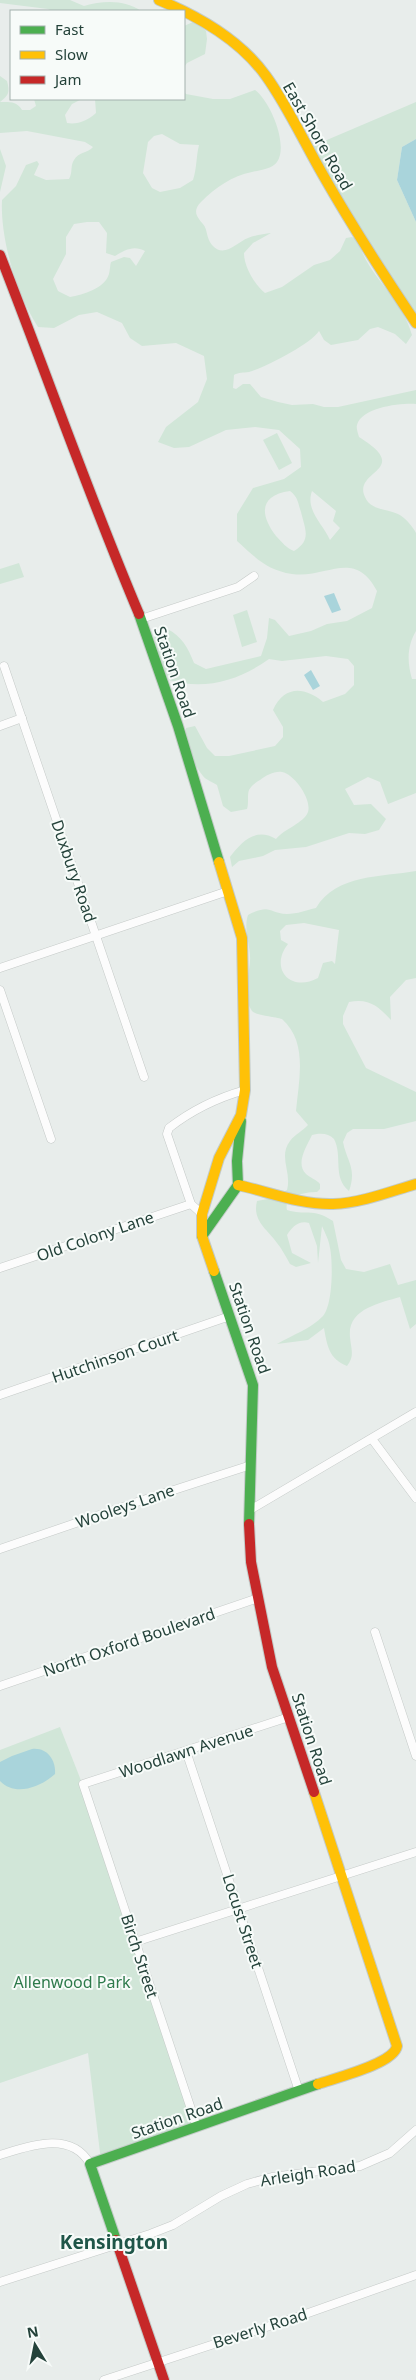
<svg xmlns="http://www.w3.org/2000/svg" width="416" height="2380" font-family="'Noto Sans',sans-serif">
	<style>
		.green { fill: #d1e6d8; fill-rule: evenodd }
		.water { fill: #a9d4db }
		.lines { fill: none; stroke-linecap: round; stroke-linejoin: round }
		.street-casing { stroke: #c5cac8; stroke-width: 9 }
		.fast-casing { stroke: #c3cbc8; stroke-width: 12 }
		.slow-casing { stroke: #c3cbc8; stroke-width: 12 }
		.jam-casing { stroke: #c3cbc8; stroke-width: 12 }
		.street { stroke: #fcfcfc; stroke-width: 8 }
		.fast { stroke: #4caf50; stroke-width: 10 }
		.slow { stroke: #ffc107; stroke-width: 10 }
		.jam { stroke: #c62828; stroke-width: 10 }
		.labels { text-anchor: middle; stroke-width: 4; stroke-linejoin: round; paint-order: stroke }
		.street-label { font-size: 16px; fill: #24423a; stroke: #f7fbf9 }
		.park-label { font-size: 16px; fill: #2d7a4b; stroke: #f7fbf9 }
		.quarter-label { font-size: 19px; font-weight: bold; fill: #1f5548; stroke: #f7fbf9 }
	</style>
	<rect width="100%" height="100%" fill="#e8edeb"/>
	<g class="green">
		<path d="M0,0H70L84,6C104,0 126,0 141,11H52L48,9L0,3Z"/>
		<path d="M193,22L200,25L206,31L207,39L205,54L187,63L184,67V26Z"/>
		<path d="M0,76L7,81C10,92 9,95 0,102Z"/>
		<path d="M255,90C270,101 289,145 277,162C272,169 260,170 252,172C232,176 216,187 201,202C192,211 197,217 203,224C208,230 206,238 212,245C224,259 237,242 248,238C255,235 264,234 271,233L253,243L244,253C244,267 255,285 265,293L282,287L314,265L330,260L340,251L346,238L352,237L358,240C367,276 402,298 412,335L406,344L395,334L378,327L370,329L358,340L331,345L324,340L319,331C311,344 264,368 249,372C243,373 239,372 234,375L233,388L236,389L243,384H250L261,397L278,402L292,405L313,404L324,407H338L416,390V404C401,403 362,407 357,425C356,428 358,433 359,437C414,471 352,470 365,497C370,510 387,509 398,514C405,517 413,527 416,533V631C407,646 407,662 412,679H416V793L388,804L380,782L368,777L345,789L354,805L371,804L386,819L379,830L365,834L349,833L306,847L275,850L263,856L239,861L232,867L230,857C242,841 256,827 276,839C284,829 304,823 308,812C312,799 294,774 282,772C274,771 267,775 260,780C256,782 251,786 249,790C247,795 249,803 247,809L231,812L223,806L217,785C213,782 206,780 203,776C194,765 183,743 186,728L195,726L207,748L215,756H229L275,746L283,737V727L273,710C284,686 304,686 323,702L345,694L354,685V666L348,659L326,656L282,661L269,659C240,680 205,691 169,680L158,657L154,637L167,629C182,636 188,648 194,663L206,669L261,656L267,638L269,618L275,620L289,636L311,631L327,624L347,621L372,608L377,591C354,548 327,579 292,574C266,570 255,557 237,541V514L253,488L284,479L301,467L300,449L279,430L255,427L226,430L189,447L174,448L158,442L166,427L198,402L207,379L204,356L176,343L142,346L130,338L122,323L97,312L79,315L54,328L38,327C17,295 0,239 2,200L16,186L26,165L37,161L39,164L34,175L46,180L69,179C73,172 70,166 74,160C78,152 88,153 93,147L85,142L27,131L0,133V102C9,102 17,101 22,110H30L36,106L34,99H82L72,104L65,115L67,123C78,125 88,120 96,113L95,99H184V92L186,94L213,99H230ZM162,134L180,144L199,145C196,157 197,168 193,180L180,188L160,192L152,188L143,173L148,142L154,136ZM87,222H99L107,233L106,253L115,256C125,250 134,245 145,251L136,266L130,258L124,257L111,262C110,265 110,270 109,274C105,288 83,295 70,297L58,291L53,279L66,254V237L74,224ZM290,491C298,497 298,503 301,512C305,529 312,540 294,551C286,548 282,542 276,536C259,514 260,495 290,491ZM312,491L336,511L333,521L340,528L330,540C323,524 305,510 312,491Z"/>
		<path d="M416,102V139L402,147L397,180L416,222V323L308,148Z"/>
		<path d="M0,149L6,166L0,192Z"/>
		<path d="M277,433L292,463L279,470L263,440Z"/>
		<path d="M19,563L24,577L0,584V569Z"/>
		<path d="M247,610L257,642L242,647L233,615Z"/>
		<path d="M416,871V978L406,980L390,997L391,1020C378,1006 369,998 349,1002L343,1016V1024L366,1068L416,1092V1121L384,1129H353L347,1133L343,1142C347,1162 357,1168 349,1191C332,1177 343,1156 334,1139C328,1133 321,1133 312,1135C307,1146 295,1163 306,1174C310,1178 316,1179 320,1184V1189L317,1192C308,1192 283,1195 287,1210C305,1216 312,1207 333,1221L341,1260L346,1269L364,1272L390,1264L398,1285L416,1280V1324L410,1329L400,1297C380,1303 347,1309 350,1337C351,1349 355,1356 347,1366C329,1359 327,1345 324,1328L308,1340L277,1344C292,1335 311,1329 323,1316C333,1305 333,1262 330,1248C329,1240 325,1233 322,1226L318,1263L317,1246L309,1223C299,1220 292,1227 287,1235L292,1253L311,1263L296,1267L290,1264C286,1257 282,1249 277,1243C267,1229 252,1221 257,1201L273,1198L287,1190C292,1172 278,1157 290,1141C295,1134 303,1131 308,1125L296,1111C299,1079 308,1042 282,1019C276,1017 255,1015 252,1011C243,998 249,975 250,961C251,945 243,930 248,915C271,903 268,913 287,914C297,914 307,910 316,908C336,874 382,877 416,871ZM304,923L339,930L335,964L332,961L323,963L318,978C290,993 269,968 288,944L281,940L280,931L286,925Z"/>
		<path d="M60,1727L80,1778L197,2127L101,2161L88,2053L0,2083V1750Z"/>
	</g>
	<g class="water">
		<path d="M416,139V222L397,180L402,147Z"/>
		<path d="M334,593L341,610L332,613L324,596Z"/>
		<path d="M311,670L320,686L313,690L304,675Z"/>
		<path d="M32,1749C47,1747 56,1760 55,1774C41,1787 15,1797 0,1781V1762L12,1756Z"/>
	</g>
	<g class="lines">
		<defs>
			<g id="street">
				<path d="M141,619L238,587L254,576"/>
				<path d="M4,666L144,1077"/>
				<path d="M0,726L22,718"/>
				<path d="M0,968L228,891"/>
				<path d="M0,990L51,1139"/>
				<path d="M202,1214L191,1204L167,1134L169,1128C192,1110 217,1098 245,1090"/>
				<path d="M0,1268L191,1204"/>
				<path d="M0,1395L230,1316"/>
				<path d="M372,1439L416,1498"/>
				<path d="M250,1510L416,1412"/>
				<path d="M0,1549L140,1501L251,1465"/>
				<path d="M375,1632L416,1756"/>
				<path d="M0,1686L258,1598"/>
				<path d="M186,1751L299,2091"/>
				<path d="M135,1942L416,1852"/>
				<path d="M197,2127L83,1784L289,1717"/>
				<path d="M0,2155C29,2146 71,2130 90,2164"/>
				<path d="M0,2282L150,2234L173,2225L221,2196L247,2184L272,2177L360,2166L390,2153L416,2130"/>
				<path d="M104,2380L297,2317L416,2275"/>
			</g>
			<g id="fast">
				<path d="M139,614L178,726L219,862"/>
				<path d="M238,1185L237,1161L241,1121"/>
				<path d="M202,1236L238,1185"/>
				<path d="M214,1271L253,1385L249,1524"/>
				<path d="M116,2240L90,2164L318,2084"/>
			</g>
			<g id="slow">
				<path d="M159,0C198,16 241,41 266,76C287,105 305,144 323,175C352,226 383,274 416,323"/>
				<path d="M238,1185C269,1192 301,1205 333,1204C361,1203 389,1192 416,1184"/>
				<path d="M214,1271L202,1236V1214L219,1158L241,1115L245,1090L242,938L219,862"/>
				<path d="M314,1792L397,2046C394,2064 335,2078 318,2084"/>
			</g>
			<g id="jam">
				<path d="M0,255C47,375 89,496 139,614"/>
				<path d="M249,1524L251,1562L272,1667L314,1792"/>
				<path d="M116,2240L164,2380"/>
			</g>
		</defs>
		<use href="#street" class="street-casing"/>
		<use href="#fast" class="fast-casing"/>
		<use href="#slow" class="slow-casing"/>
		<use href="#jam" class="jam-casing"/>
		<use href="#street" class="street"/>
		<use href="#fast" class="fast"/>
		<use href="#slow" class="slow"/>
		<use href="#jam" class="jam"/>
	</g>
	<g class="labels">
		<g class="street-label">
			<text transform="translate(318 136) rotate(60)" y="6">East Shore Road</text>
			<text transform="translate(175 672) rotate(71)" y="6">Station Road</text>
			<text transform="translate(74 871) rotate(71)" y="6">Duxbury Road</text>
			<text transform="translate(95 1236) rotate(-19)" y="6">Old Colony Lane</text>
			<text transform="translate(250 1328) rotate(71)" y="6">Station Road</text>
			<text transform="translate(115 1356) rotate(-19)" y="6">Hutchinson Court</text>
			<text transform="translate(125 1506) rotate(-19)" y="6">Wooleys Lane</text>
			<text transform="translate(129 1642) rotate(-19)" y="6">North Oxford Boulevard</text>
			<text transform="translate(312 1739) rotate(72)" y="6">Station Road</text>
			<text transform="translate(186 1751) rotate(-18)" y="6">Woodlawn Avenue</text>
			<text transform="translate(243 1921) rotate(72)" y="6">Locust Street</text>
			<text transform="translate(140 1956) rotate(72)" y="6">Birch Street</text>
			<text transform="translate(177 2118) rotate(-19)" y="6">Station Road</text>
			<text transform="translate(308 2173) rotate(-9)" y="6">Arleigh Road</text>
			<text transform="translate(260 2328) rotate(-18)" y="6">Beverly Road</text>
		</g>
		<g class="park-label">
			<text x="72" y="1988">Allenwood Park</text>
		</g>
		<g class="quarter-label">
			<text x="114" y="2249">Kensington</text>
		</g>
	</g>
	<rect x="10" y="10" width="175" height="90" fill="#f7fbf9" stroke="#a3b1ad"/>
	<rect x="20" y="26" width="25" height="8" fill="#4caf50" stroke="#a3b1ad"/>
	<text x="55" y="35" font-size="15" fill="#24423a">Fast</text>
	<rect x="20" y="51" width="25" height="8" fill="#ffc107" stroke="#a3b1ad"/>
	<text x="55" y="60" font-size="15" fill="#24423a">Slow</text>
	<rect x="20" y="76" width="25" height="8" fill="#c62828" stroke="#a3b1ad"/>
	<text x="55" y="85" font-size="15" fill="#24423a">Jam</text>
	<g transform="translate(35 2345) rotate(350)" stroke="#f7fbf9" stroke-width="4" paint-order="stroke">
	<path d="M0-4L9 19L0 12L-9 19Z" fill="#24423a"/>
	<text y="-8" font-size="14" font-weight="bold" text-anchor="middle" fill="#24423a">N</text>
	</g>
</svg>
